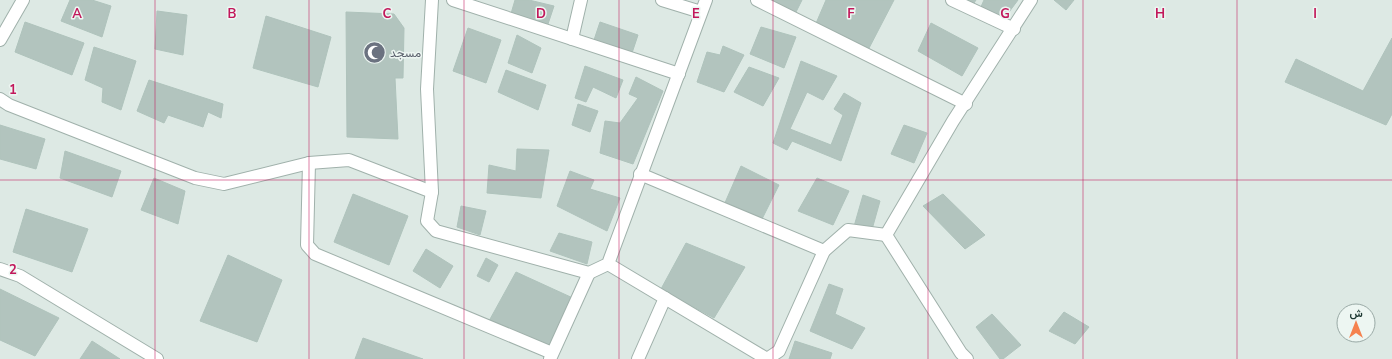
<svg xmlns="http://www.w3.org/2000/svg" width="1392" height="359" font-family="'Nunito Sans',Vazirmatn,sans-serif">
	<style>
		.building { fill: #b2c4be; stroke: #afc3bc }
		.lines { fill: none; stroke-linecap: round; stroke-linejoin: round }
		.street-casing { stroke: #a0b1ab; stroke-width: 14 }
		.street { stroke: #fff; stroke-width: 12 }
		.grid { fill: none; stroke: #c2185b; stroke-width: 1; stroke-opacity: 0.55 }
		.labels { text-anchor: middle; stroke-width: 3; stroke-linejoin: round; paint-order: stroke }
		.worship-label { font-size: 12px; fill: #5b616d; stroke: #edf6f2; text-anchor: start }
		.grid-label { font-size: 13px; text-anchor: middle; font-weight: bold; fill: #c2185b; stroke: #edf6f2; stroke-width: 3; stroke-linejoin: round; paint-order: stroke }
	</style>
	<rect width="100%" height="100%" fill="#dde9e4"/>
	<g class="building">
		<path d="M70,0H92L111,6L102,37L61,21Z"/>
		<path d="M515,0H529L554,6L547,27L510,17Z"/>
		<path d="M762,0H802L794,16Z"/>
		<path d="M826,0H894L867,52L814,28Z"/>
		<path d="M959,0H976L972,6Z"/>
		<path d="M984,0H1018L1003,20L980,9Z"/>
		<path d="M1054,0H1074L1066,10Z"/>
		<path d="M157,11L187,15L183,55L155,49Z"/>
		<path d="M346,12L394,14L404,28L403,78H395L398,139L347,137Z"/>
		<path d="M266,16L331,37L318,87L253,68Z"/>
		<path d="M25,22L84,43L72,75L15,52Z"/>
		<path d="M600,22L638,35L631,56L593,43Z"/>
		<path d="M931,23L978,48L962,76L918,51Z"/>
		<path d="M761,27L796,37L784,68L750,54Z"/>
		<path d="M468,28L501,40L486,83L453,71Z"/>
		<path d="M517,35L541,48L532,73L508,63Z"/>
		<path d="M1392,38V114L1386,125L1285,82L1296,59L1363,91Z"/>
		<path d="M723,46L744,55L724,92L697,82L707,52L720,55Z"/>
		<path d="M94,47L136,61L121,110L102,102L103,88L85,80Z"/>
		<path d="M801,61L837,76L823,100L807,92L790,129L831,145L843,115L834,109L844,93L861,103L841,161L792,141L787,150L773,143Z"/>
		<path d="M585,66L623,80L616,98L593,87L586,102L575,98Z"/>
		<path d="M749,67L779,78L763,106L734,92Z"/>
		<path d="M506,70L546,85L538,110L498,92Z"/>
		<path d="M636,77L663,91L633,164L600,153L605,121L620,123L638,98L629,94Z"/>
		<path d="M149,80L223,104L221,118L208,112L203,127L168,115L164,123L137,111Z"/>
		<path d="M578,104L598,111L590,132L572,125Z"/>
		<path d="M0,125L45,139L36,169L0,159Z"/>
		<path d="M904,125L927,133L914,163L891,154Z"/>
		<path d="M517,149L549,150L541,198L487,193L489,165L516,171Z"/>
		<path d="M65,151L121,171L112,197L60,178Z"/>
		<path d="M741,166L779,185L761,221L724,205Z"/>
		<path d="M570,171L594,180L590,189L620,198L607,231L557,206Z"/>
		<path d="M154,178L185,191L178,224L141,210Z"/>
		<path d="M817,178L849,191L833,225L798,211Z"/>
		<path d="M353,194L408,216L389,265L334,242Z"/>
		<path d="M943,194L985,235L965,249L923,206Z"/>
		<path d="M863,195L880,201L871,233L853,230Z"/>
		<path d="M461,206L486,211L480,235L457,227Z"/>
		<path d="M26,209L88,229L72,272L13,252Z"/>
		<path d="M559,233L592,242L587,264L550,251Z"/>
		<path d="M686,243L745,267L714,318L661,289Z"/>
		<path d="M426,249L453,266L440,288L413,271Z"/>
		<path d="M228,255L282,280L257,342L200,321Z"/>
		<path d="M486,258L498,265L489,282L477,276Z"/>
		<path d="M516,272L575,299L551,347L489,321Z"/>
		<path d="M829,284L843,289L835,314L865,328L852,349L810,331Z"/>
		<path d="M0,289L59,318L35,356L0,340Z"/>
		<path d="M1064,312L1089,327L1075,344L1049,331Z"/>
		<path d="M992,314L1021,345L1003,359H1000L976,327Z"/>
		<path d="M363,338L423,359H355Z"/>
		<path d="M92,341L120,359H80Z"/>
		<path d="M795,341L832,353L830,359H789Z"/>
	</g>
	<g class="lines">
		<defs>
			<g id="street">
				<path d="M432,0L427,89L432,192L427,221L436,231L589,273L608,264L706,0"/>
				<path d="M453,0L679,74"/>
				<path d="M662,0L701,12"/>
				<path d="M757,0L966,104"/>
				<path d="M952,0L1014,29"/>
				<path d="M572,39L581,0"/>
				<path d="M0,40L23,0"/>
				<path d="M0,99L9,105L195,178L224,184L309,163L349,160L432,192"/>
				<path d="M309,163L307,245L315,254L552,353"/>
				<path d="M640,174L824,251L848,230L886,235"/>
				<path d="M608,264L767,359"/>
				<path d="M0,269L20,276L157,359"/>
				<path d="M550,359L589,273"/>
				<path d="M638,359L665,298"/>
				<path d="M767,359L779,351L824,251"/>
				<path d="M967,359L961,353L886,235L953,121L1031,0"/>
			</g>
		</defs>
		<use href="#street" class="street-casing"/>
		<use href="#street" class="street"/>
	</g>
	<path class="grid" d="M155,0V359M309,0V359M464,0V359M619,0V359M773,0V359M928,0V359M1083,0V359M1237,0V359M0,180H1392"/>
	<defs>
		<symbol id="mosque-disc" viewBox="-11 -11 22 22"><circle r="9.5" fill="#6b7280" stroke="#edf6f2"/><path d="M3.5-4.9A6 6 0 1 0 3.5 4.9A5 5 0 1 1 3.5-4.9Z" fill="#fff"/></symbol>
	</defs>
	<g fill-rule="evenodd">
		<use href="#mosque-disc" x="362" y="40" width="25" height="25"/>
	</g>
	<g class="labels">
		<g class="worship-label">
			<text x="390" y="57">مسجد</text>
		</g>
	</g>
	<g class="grid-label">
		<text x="77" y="18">A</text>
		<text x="232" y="18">B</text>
		<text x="387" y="18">C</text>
		<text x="541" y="18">D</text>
		<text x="696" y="18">E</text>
		<text x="851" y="18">F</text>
		<text x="1005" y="18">G</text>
		<text x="1160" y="18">H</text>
		<text x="1315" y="18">I</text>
		<text x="13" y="94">1</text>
		<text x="13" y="274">2</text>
	</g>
	<g transform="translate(1356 323)"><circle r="19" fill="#edf6f2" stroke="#9aaaa6"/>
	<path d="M0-3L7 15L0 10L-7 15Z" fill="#f5824f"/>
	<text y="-6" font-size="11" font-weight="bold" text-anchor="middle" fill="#1e3933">ش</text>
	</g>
</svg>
